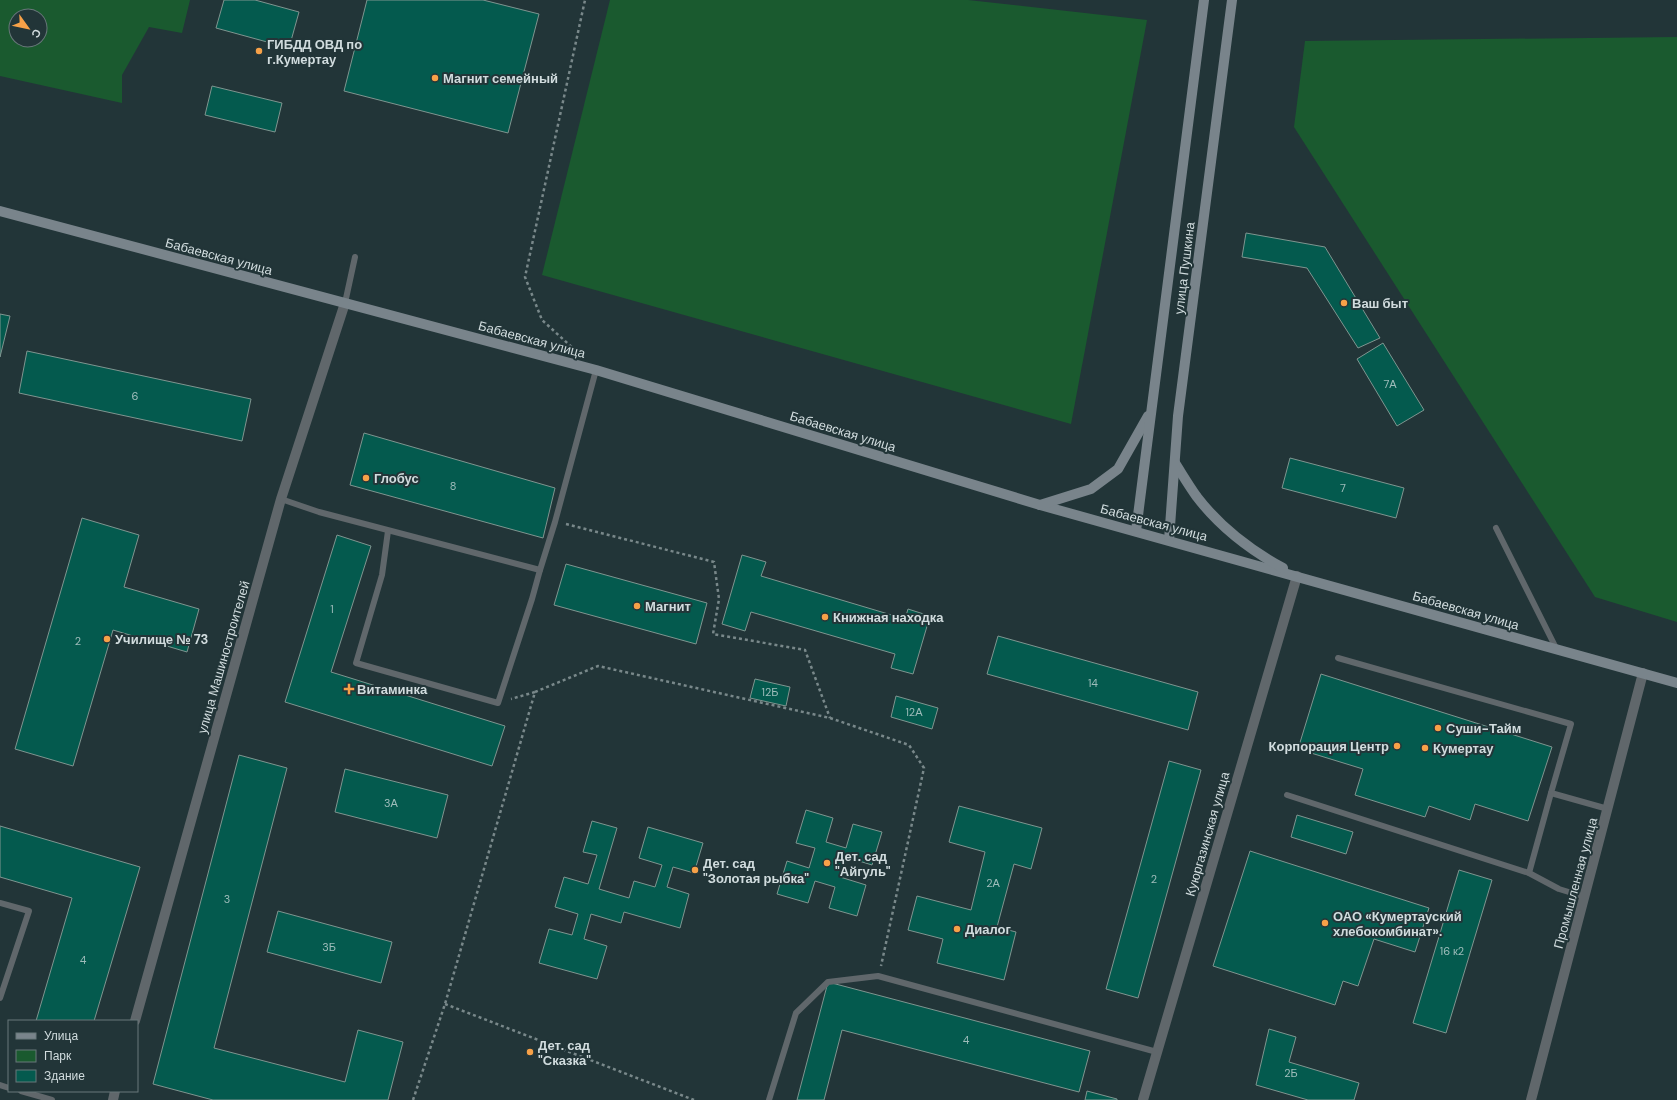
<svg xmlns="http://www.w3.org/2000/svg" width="1677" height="1100" font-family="'DM Sans',sans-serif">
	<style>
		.green { fill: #1a5a2f; fill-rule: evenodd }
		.building { fill: #045a4e; stroke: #7f9590 }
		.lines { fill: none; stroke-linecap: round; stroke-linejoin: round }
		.path { stroke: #79888a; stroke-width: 2.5; stroke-dasharray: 3 3; stroke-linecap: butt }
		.service { stroke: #60676b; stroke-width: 6 }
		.minor { stroke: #60676b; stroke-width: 10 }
		.tertiary { stroke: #60676b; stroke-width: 10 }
		.secondary { stroke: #79848b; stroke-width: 10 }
		.poi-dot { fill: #f7a148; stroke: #223538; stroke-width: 1.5 }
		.labels { text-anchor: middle; stroke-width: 4; stroke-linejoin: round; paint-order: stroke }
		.number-label { font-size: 11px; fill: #9ebcba }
		.poi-label { font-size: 13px; font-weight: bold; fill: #d1dcde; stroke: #223538; text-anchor: start }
		.street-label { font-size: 13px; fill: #d1dcde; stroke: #223538 }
	</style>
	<rect width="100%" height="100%" fill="#223538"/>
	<g class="green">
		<path d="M0,0H190L182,33L149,27L122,75V103L0,76ZM16,16H40V40H16Z"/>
		<path d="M610,0H968L1147,20L1071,424L542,275Z"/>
		<path d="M1677,37V622L1595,597L1294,127L1305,41Z"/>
	</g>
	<g class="building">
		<path d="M224,0H255L299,12L289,48L216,28Z"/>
		<path d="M367,0H483L539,14L508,133L344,91Z"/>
		<path d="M212,86L282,103L275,132L205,115Z"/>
		<path d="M1246,233L1325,247L1380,338L1358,348L1307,268L1242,257Z"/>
		<path d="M0,314L10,316L0,357Z"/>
		<path d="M1383,343L1424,410L1397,426L1357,359Z"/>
		<path d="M27,351L251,399L242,441L19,393Z"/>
		<path d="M364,433L555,488L543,538L350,485Z"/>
		<path d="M1290,458L1404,488L1396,518L1282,488Z"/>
		<path d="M82,518L139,535L124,587L199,609L187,652L113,630L73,766L15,749Z"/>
		<path d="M337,535L371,546L331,672L505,726L492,766L285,702Z"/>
		<path d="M742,555L766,562L761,576L905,619L908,609L930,616L913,674L891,668L895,654L751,612L745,631L722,624Z"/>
		<path d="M566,564L707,603L696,644L554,605Z"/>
		<path d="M998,636L1198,692L1188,730L987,674Z"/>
		<path d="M1321,674L1552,747L1528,821L1475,804L1470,820L1429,806L1425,817L1355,795L1363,769L1298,749Z"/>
		<path d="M755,679L790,687L786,706L750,698Z"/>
		<path d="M896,696L938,708L932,729L891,717Z"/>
		<path d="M239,755L287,768L214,1048L345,1082L358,1030L403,1042L388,1100H213L153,1084Z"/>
		<path d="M1169,761L1201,770L1138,998L1106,989Z"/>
		<path d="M345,769L448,795L437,838L335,812Z"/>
		<path d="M959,806L1042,828L1031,869L1014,864L997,927L1016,932L1004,980L937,963L943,939L908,930L917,896L971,910L985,852L949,842Z"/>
		<path d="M806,810L833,818L826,842L846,848L853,824L882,832L872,865L846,857L840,877L866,885L857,916L829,908L835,887L815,881L808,903L777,894L787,861L809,868L815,848L796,843Z"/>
		<path d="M1297,815L1353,832L1346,854L1291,837Z"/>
		<path d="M592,821L617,828L599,889L629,898L634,881L655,887L662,865L639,858L648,827L703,843L694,873L673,867L667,887L689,894L680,928L624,912L621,923L591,914L584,939L607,946L597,979L539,963L549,929L572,935L578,914L555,907L564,877L588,884L597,855L583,852Z"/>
		<path d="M0,826L140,867L94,1021H36L72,898L0,877Z"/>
		<path d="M1250,851L1429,908L1415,952L1374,939L1358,986L1343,981L1335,1005L1213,966Z"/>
		<path d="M1459,870L1492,880L1446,1033L1413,1023Z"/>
		<path d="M278,911L392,942L381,983L267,952Z"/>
		<path d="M828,982L1090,1051L1079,1092L842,1030L824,1100H797Z"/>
		<path d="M1269,1029L1296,1037L1289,1062L1359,1083L1354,1100H1308L1256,1085Z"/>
		<path d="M1087,1091L1117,1099V1100H1085Z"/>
	</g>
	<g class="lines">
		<g class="path">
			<path d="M576,351L542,320L525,277L585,0"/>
			<path d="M566,524L714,562L719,599L713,634L805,650L830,718"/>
			<path d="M535,692L598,666L830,718L909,745L924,768L881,966"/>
			<path d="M445,1004L694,1100"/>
			<path d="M413,1100L445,1004L535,692L511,699"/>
		</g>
		<g class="service">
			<path d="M345,303L355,257"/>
			<path d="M281,499L319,512L540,570"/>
			<path d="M1496,528L1556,648"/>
			<path d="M388,531L382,575L356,663L498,703L532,599L540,570L555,522L596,370"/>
			<path d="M1338,658L1571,724L1551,793L1608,809"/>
			<path d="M1287,795L1529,873L1551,793"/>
			<path d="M1529,873L1559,889L1585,897"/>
			<path d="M0,903L29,911L0,998"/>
			<path d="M0,1085L9,1088"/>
			<path d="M21,1091L52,1100"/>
			<path d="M769,1100L796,1013L828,982L878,976L1157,1052"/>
		</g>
		<path class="minor" d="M1143,1100L1297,576"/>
		<g class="tertiary">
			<path d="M135,1021L281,499L345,303"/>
			<path d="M113,1100L115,1091"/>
			<path d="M1531,1100L1643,673"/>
		</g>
		<g class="secondary">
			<path d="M0,211L596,370L1040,505L1677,683"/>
			<path d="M1175,463C1182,474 1189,486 1197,497C1220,527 1250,550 1283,568"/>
			<path d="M1040,505L1091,489L1118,469L1148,416"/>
			<path d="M1136,531L1204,0"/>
			<path d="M1169,540L1178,416L1232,0"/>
		</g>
	</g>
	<g class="poi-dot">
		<circle cx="259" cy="51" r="4"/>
		<circle cx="435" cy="78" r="4"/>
		<circle cx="1344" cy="303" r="4"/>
		<circle cx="366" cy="478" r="4"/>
		<circle cx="637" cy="606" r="4"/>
		<circle cx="825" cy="617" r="4"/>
		<circle cx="107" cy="639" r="4"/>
		<path d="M347 683h4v4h4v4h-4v4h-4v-4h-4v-4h4z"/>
		<circle cx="1438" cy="728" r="4"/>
		<circle cx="1397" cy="746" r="4"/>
		<circle cx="1425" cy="748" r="4"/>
		<circle cx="827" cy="863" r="4"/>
		<circle cx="695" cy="870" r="4"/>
		<circle cx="1325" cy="923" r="4"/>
		<circle cx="957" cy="929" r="4"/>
		<circle cx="530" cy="1052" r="4"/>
	</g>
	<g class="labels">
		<g class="number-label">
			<text x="1390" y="388">7А</text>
			<text x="135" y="400">6</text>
			<text x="453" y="490">8</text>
			<text x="1343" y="492">7</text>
			<text x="332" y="613">1</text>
			<text x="78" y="645">2</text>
			<text x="1093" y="687">14</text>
			<text x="770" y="696">12Б</text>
			<text x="914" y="716">12А</text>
			<text x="391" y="807">3А</text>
			<text x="1154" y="883">2</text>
			<text x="993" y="887">2А</text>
			<text x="227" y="903">3</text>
			<text x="329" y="951">3Б</text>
			<text x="1452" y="955">16 к2</text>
			<text x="83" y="964">4</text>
			<text x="966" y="1044">4</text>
			<text x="1291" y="1077">2Б</text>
		</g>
		<g class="poi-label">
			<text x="267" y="49">ГИБДД ОВД по<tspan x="267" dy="15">г.Кумертау</tspan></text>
			<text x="443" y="83">Магнит семейный</text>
			<text x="1352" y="308">Ваш быт</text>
			<text x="374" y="483">Глобус</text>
			<text x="645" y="611">Магнит</text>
			<text x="833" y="622">Книжная находка</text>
			<text x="115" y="644">Училище № 73</text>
			<text x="357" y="694">Витаминка</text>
			<text x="1446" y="733">Суши-Тайм</text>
			<text x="1389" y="751" text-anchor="end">Корпорация Центр</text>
			<text x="1433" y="753">Кумертау</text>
			<text x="835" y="861">Дет. сад<tspan x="835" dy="15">"Айгуль"</tspan></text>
			<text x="703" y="868">Дет. сад<tspan x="703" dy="15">"Золотая рыбка"</tspan></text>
			<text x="1333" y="921">ОАО «Кумертауский<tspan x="1333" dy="15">хлебокомбинат».</tspan></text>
			<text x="965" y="934">Диалог</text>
			<text x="538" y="1050">Дет. сад<tspan x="538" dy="15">"Сказка"</tspan></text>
		</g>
		<g class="street-label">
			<text transform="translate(219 256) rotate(15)" y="5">Бабаевская улица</text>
			<text transform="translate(1184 268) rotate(-83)" y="5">улица Пушкина</text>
			<text transform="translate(532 339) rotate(15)" y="5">Бабаевская улица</text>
			<text transform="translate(843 431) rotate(17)" y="5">Бабаевская улица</text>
			<text transform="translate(1154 522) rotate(15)" y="5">Бабаевская улица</text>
			<text transform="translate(1466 610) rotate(16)" y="5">Бабаевская улица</text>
			<text transform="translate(223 657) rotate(-74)" y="5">улица Машиностроителей</text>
			<text transform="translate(1207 834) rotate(-74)" y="5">Куюргазинская улица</text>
			<text transform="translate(1575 883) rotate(-75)" y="5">Промышленная улица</text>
		</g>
	</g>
	<rect x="8" y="1020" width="130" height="72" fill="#223538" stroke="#68787a"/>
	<rect x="16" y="1033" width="20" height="6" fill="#79848b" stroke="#68787a"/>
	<text x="44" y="1040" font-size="12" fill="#d1dcde">Улица</text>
	<rect x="16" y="1050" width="20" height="12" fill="#1a5a2f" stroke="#68787a"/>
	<text x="44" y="1060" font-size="12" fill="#d1dcde">Парк</text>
	<rect x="16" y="1070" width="20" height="12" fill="#045a4e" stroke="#68787a"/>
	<text x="44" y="1080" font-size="12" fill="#d1dcde">Здание</text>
	<g transform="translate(28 28) rotate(123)"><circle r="19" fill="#223538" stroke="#68787a"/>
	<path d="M0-3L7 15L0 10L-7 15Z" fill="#f7a148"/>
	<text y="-6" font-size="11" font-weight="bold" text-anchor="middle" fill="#d1dcde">С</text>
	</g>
</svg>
